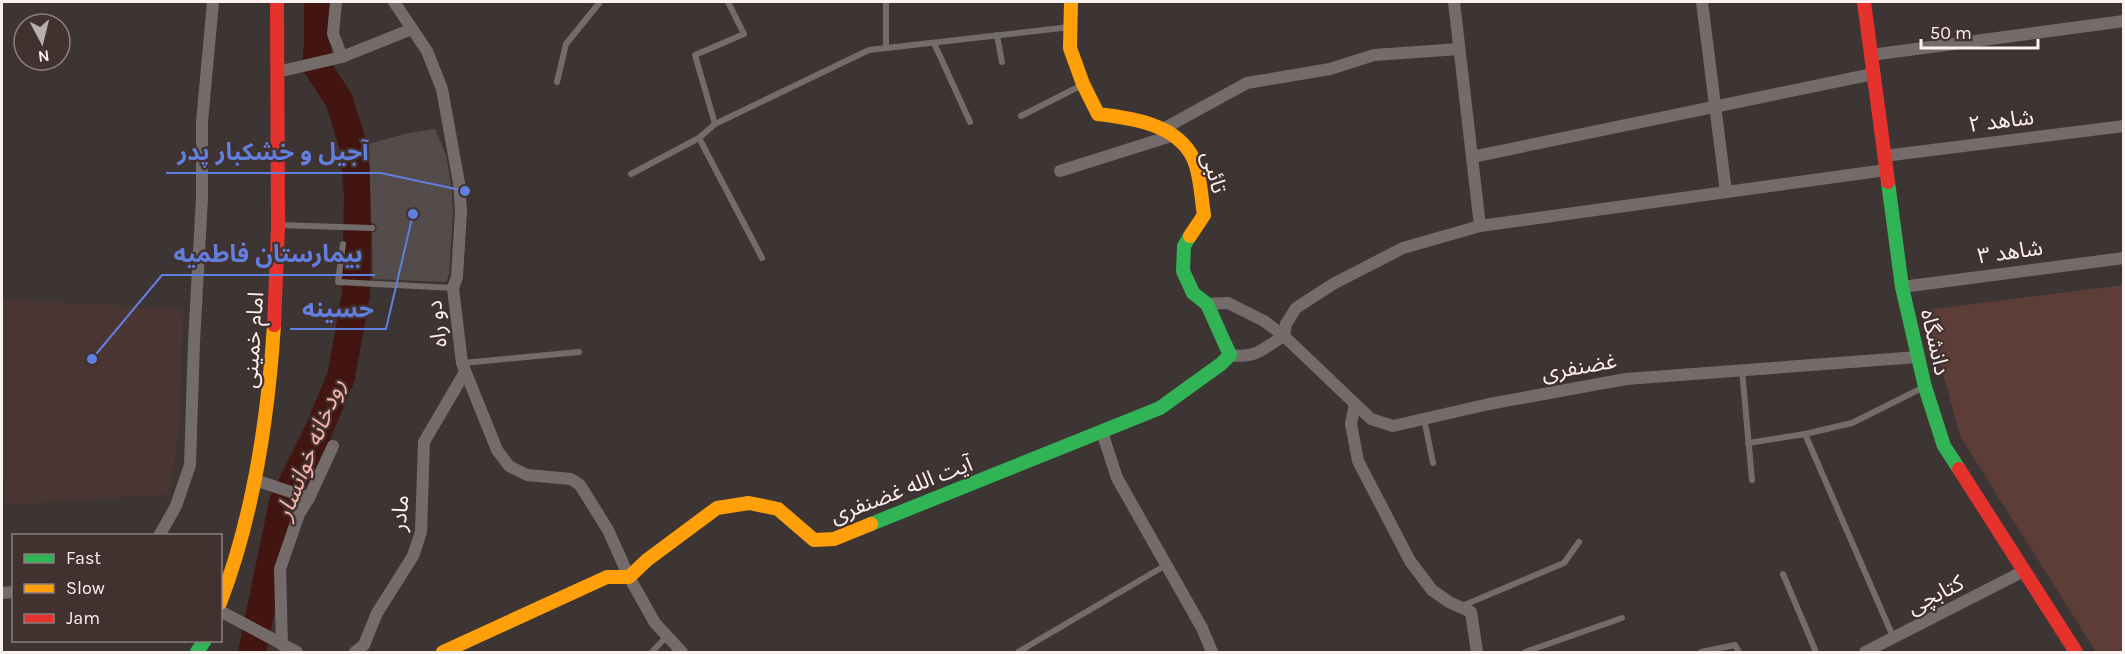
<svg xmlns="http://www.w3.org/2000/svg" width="2125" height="654" font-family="Karla,'Noto Sans Arabic',sans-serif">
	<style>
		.built { fill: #493633 }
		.green { fill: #5c3d38 }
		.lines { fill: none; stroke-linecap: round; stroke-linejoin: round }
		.river { stroke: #421511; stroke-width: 28 }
		.building { fill: #534c4b }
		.lane { stroke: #736c6b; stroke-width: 6 }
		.street { stroke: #736c6b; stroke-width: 12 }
		.fast { stroke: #30b455; stroke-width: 14 }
		.slow { stroke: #ff9f0a; stroke-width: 14 }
		.jam { stroke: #e5322d; stroke-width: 14 }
		.labels { text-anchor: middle; stroke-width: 4.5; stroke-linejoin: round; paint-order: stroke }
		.street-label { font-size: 22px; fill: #fbf1f0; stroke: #413230 }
		.water-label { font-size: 24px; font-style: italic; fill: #f9b2a8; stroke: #413230 }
		.leader { fill: none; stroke: #607fdf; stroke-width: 2 }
		.callout-dot { fill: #607fdf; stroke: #413230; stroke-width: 2 }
		.callout-label { font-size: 24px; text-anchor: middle; font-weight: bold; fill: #607fdf; stroke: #413230; stroke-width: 4.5; stroke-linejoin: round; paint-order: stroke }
	</style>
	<rect width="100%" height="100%" fill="#3d3534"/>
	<path class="built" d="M2,299L183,309L181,410L170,494L6,505L2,460Z"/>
	<path class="green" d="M2123,285V652H2096L1960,436L1926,310Z"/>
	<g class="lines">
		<path class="river" d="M252,652L283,502L318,432L341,377L356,294L358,195L354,148L339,100L316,65L318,46V2"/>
	</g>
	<path class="building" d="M435,129L446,155L451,184L453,211L449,275L446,282L373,279L372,233L376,231L377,228L375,224L371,223L369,144L404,134Z"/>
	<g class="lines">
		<g class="lane">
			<path d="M728,2L744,34L695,55L715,124L869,50L1070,27"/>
			<path d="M886,2V48"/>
			<path d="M997,35L1002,62"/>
			<path d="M934,43L970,122"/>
			<path d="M557,82L566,44L600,2"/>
			<path d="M1021,116L1082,85"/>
			<path d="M715,124L699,138L762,258"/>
			<path d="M631,174L699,138"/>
			<path d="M279,225L372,228"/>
			<path d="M343,244L338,282L453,288"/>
			<path d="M463,363L579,352"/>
			<path d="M1742,370L1752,480"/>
			<path d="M1424,419L1433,463"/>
			<path d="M1805,434L1894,639"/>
			<path d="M1748,443L1805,434L1852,423L1922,388"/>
			<path d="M1783,574L1816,652"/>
			<path d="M1462,606L1564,563L1579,542"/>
			<path d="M652,652L667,636"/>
			<path d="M1018,652L1166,565"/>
			<path d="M1525,652L1622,618"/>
			<path d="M1701,652L1735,645L1739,652"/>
		</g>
		<g class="street">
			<path d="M336,2L333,34L342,57"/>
			<path d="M394,2L427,51L442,89L459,183L461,211L457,277L453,288L462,363L497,450L509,466L527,475L571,479L580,485L608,530L629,577L655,623L682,652"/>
			<path d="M1454,2L1480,226"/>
			<path d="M1702,2L1726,192"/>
			<path d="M1871,55L2124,21"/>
			<path d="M277,72L342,57L412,29"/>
			<path d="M1161,130L1247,83L1330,69L1374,55L1459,49"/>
			<path d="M1884,156L2124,126"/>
			<path d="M1472,157L1873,74"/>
			<path d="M1060,171L1174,135"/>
			<path d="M1902,287L2124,258"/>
			<path d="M1207,304L1228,303L1264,321L1284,336L1371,419L1393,426L1489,404L1626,379L1918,357"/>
			<path d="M1230,355C1257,359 1263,348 1284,336L1286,324L1296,308L1333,284L1403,248L1480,226L1886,170"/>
			<path d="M1355,404L1351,424L1358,461L1410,561L1432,590L1449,602L1471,612L1477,652"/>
			<path d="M1102,432L1117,478L1202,628L1212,652"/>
			<path d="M255,480L309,498"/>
			<path d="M159,536L176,506L190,465L194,342L202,198V122L213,2"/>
			<path d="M2,593L14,592"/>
			<path d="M220,611L297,652"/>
			<path d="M282,645L280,569L299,514L309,498L333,446"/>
			<path d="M355,652L364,645L377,613L413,556L421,532L424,442L465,372"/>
			<path d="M1865,652L2024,571"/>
		</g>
		<g class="fast">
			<path d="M1888,182L1902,287L1925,387L1944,446L1959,469"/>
			<path d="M871,524L1160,408L1221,364L1230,355L1207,304L1193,293L1183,271L1184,246L1190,236"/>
			<path d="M197,652L205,640"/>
		</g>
		<g class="slow">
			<path d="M1071,2L1070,48L1083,84L1098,114C1132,118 1178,124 1194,160C1201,177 1201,197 1204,215L1190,236"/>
			<path d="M220,603C254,515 268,419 274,325"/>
			<path d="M443,652L607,577H629L647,560L717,508L749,503L778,509L814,540L834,539L871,524"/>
		</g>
		<g class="jam">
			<path d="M1864,2L1888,182"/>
			<path d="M274,325L278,228L277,2"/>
			<path d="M1959,469L2076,652"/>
		</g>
	</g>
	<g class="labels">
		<g class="street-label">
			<text transform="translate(2001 120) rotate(-7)" y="8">شاهد ۲</text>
			<text transform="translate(1215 172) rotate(74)" y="8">تائبی</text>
			<text transform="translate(2010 251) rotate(-8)" y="8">شاهد ۳</text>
			<text transform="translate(436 324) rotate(-97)" y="8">دو راه</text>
			<text transform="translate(252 340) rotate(-86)" y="8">امام خمینی</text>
			<text transform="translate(1936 342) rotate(77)" y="8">دانشگاه</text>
			<text transform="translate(1579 366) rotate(-10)" y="8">غضنفری</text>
			<text transform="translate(901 489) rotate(-21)" y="8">آیت الله غضنفری</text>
			<text transform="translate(399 513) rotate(-85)" y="8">مادر</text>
			<text transform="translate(1935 594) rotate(-27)" y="8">کتابچی</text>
		</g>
		<g class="water-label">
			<text transform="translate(310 449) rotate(-68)" y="8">رودخانه خوانسار</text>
		</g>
	</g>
	<path class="leader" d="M465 191L381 173H166M92 359L162 275H375M413 214L386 329H290"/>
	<g class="callout-dot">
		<circle cx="465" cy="191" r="6"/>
		<circle cx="92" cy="359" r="6"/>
		<circle cx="413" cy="214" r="6"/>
	</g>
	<g class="callout-label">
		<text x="273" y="160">آجیل و خشکبار پدر</text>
		<text x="268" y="262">بیمارستان فاطمیه</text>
		<text x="338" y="317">حسینه</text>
	</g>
	<rect width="2125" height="654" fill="none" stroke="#fbf1f0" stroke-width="6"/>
	<rect x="12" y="534" width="210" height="108" fill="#413230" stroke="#8b7e7d" stroke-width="1.5"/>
	<rect x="24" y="554" width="30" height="9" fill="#30b455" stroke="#8b7e7d" stroke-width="1.5"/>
	<text x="66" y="564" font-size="18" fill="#fbf1f0">Fast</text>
	<rect x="24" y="584" width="30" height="9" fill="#ff9f0a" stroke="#8b7e7d" stroke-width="1.5"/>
	<text x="66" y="594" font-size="18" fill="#fbf1f0">Slow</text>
	<rect x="24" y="614" width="30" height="9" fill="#e5322d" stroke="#8b7e7d" stroke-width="1.5"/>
	<text x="66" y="624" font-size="18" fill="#fbf1f0">Jam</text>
	<g transform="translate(42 42) rotate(173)"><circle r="28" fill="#413230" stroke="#8b7e7d" stroke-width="1.5"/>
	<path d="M0-4.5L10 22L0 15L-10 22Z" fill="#b8afae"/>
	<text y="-9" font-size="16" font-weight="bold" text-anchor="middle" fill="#fbf1f0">N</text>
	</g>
	<path d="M1921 39v9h117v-9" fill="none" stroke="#fbf1f0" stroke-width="3"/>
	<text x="1930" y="39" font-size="18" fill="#fbf1f0" stroke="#413230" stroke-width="4.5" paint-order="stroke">50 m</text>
</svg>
